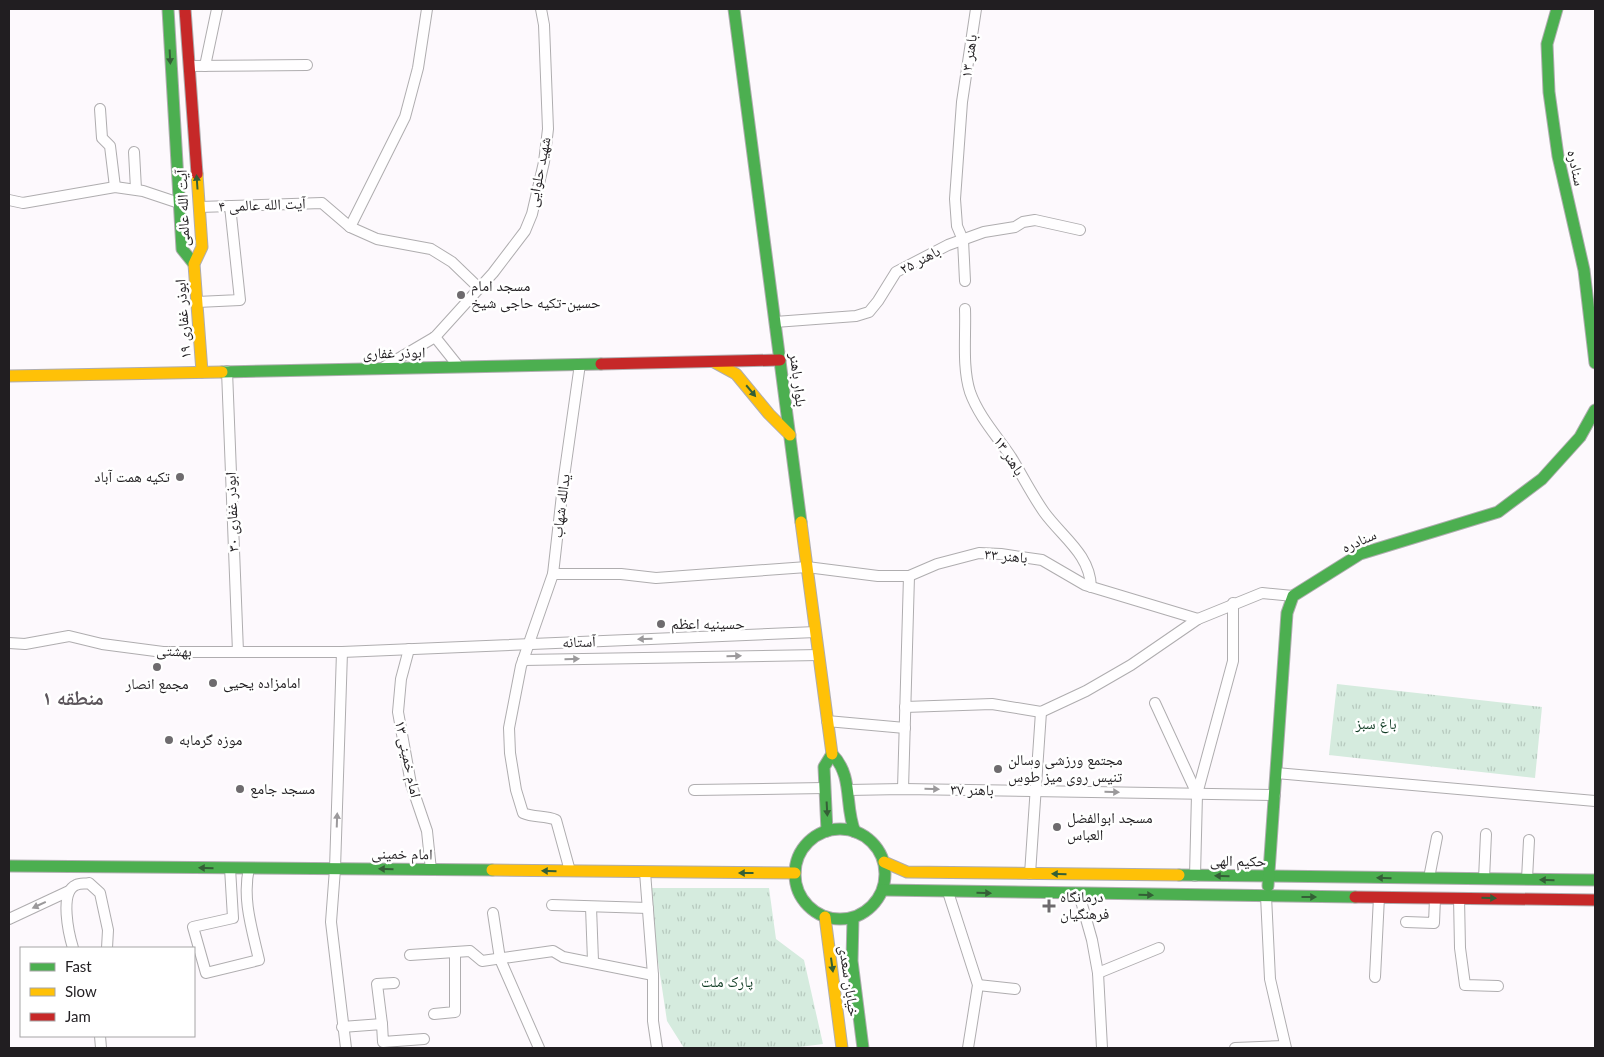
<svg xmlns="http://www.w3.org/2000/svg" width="1604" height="1057" font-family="Lato,'Noto Naskh Arabic',sans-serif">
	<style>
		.park { fill: url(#park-tufts) }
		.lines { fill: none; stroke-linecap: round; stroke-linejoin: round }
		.street-casing { stroke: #afadaf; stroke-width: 12 }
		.fast-casing { stroke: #afadaf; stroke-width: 13 }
		.slow-casing { stroke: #afadaf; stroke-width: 13 }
		.jam-casing { stroke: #afadaf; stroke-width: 13 }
		.street { stroke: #fffeff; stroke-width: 10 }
		.fast { stroke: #4caf50; stroke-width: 11 }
		.slow { stroke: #ffc107; stroke-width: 11 }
		.jam { stroke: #c62828; stroke-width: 11 }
		.oneway { fill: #345f36 }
		.oneway2 { fill: #9b999b }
		.poi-dot { fill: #6e6b6e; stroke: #fff; stroke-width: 2 }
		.labels { text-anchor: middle; stroke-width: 5; stroke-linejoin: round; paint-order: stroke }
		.street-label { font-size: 15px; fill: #211e21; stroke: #fff }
		.poi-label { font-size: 15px; fill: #211e21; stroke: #fff; text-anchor: start }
		.park-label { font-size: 15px; fill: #103c24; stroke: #fff }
		.district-label { font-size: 20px; font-weight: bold; fill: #5b545a; stroke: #fff }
	</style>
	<defs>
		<pattern id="park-tufts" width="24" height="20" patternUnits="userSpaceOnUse" patternTransform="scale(1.25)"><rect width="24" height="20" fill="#d5ebde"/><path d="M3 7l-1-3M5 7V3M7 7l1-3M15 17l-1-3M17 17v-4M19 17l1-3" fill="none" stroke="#b7c9be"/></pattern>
	</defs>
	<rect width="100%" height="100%" fill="#fdf9fd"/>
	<g class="park">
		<path d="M1337,684L1542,707L1535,778L1329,755Z"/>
		<path d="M647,888H769L776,939L804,960L823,1044L792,1048H684L667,1021Z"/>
	</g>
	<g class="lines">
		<defs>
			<g id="street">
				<path d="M189,66L307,65"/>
				<path d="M205,66L217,9"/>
				<path d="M100,109L102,138L110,146L115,187"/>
				<path d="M134,152L136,189"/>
				<path d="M9,200L23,203L115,187L143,191L179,203"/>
				<path d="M199,207L322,203L350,227L377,239L431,249L452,262L479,288"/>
				<path d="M350,227L405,117L418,68L427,9"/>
				<path d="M965,281L963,240L957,226L955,199L962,102L976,9"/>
				<path d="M197,302L240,300L230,206"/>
				<path d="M965,309C966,336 962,367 970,392C979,417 997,436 1011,457C1022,475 1032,495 1044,512C1062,537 1090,554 1091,587"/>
				<path d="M775,322L856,316L869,312L878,301L896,272L948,245L984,232L1015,227L1023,222L1035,220L1080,230"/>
				<path d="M435,337L459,367"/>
				<path d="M384,367L435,337L493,273L525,231L532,214L544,162L548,129L544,25L541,9"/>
				<path d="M227,371L238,652"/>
				<path d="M553,574H621L656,578L807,567L878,576H909L937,564L979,553L1001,554L1042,560L1085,585L1198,619"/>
				<path d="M9,643L25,644L69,636L102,644L163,652H342L816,632"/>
				<path d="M409,649L401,679L398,712L411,784L427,831L431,870"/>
				<path d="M342,652L335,869L331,922L346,1048"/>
				<path d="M523,660L819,655"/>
				<path d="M1155,703L1197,794"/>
				<path d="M905,707L992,704L1041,712L1086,691L1131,665L1198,619L1262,593L1293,596"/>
				<path d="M827,721L905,728"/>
				<path d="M1276,773L1595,801"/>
				<path d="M903,789L909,576"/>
				<path d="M694,790L825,788"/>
				<path d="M848,790L903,789L1275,795"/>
				<path d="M230,868L233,918L193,927L206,973L259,960C252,929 242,899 249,868"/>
				<path d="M570,871L556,820C545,815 534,818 523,813L516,790L510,753L509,728L521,666L553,574L564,477L580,364"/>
				<path d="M645,872L653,975V1021L657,1048"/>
				<path d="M1030,874L1041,712"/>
				<path d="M1195,876L1197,794L1233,661V603"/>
				<path d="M1429,878L1437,837"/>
				<path d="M1484,879L1486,834"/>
				<path d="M1527,879L1529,840"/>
				<path d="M948,892L978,985L968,1048"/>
				<path d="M1079,894L1092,940L1098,973L1102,1048"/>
				<path d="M1266,896L1270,979L1286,1048"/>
				<path d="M1459,898L1460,948L1465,985L1498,986"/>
				<path d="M552,905L648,908"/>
				<path d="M591,907L593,961"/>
				<path d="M493,913L500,959L539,1048"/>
				<path d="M9,919L69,891"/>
				<path d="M1406,922L1434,923L1435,898"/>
				<path d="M73,948C69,935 59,892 76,885C80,883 85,884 89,883L100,893L108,930L107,948"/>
				<path d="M410,955L470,951L482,961L553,951L563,957L653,975"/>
				<path d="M1098,973L1159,948"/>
				<path d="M1375,977L1379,897"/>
				<path d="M978,985L1015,989"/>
				<path d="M434,1014L455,1012V952"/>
				<path d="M382,1024L377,984L394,983"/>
				<path d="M342,1027L382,1024L383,1042L424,1039"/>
				<path d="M100,1036L101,1048"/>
				<path d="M1235,1048L1285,1046"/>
			</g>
			<g id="fast">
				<path d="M168,9L182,249L194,264"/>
				<path d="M734,9L801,522"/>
				<path d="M1557,9L1547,44L1549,92L1558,156L1584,270L1595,363"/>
				<path d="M222,372L601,364"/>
				<path d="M832,754C854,776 844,806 855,832"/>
				<circle cx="840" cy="874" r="45"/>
				<path d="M827,831L824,767L832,754"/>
				<path d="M9,866L492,870"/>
				<path d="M1179,875L1595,880"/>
				<path d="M1268,886L1287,613L1293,596L1360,554L1498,512L1542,479L1580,437L1595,410"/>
				<path d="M883,890L1355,897"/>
				<path d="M853,918L852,961L863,1048"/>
			</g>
			<g id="slow">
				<path d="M197,174L202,247L194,264L202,372"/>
				<path d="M714,362L736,374L769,414L790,435"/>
				<path d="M9,376L222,372"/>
				<path d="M801,522L832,754"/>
				<path d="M884,862L907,872L1179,875"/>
				<path d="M492,870L795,873"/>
				<path d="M825,917L842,1048"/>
			</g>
			<g id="jam">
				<path d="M185,9L197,174"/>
				<path d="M601,364L780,360"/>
				<path d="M1355,897L1595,900"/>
			</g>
		</defs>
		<use href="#street" class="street-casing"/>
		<use href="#fast" class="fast-casing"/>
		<use href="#slow" class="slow-casing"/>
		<use href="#jam" class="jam-casing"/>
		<use href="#street" class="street"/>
		<use href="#fast" class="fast"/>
		<use href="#slow" class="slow"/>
		<use href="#jam" class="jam"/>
	</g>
	<defs><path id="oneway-solid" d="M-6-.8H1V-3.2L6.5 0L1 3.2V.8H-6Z" transform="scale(1.25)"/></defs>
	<g class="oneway">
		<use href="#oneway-solid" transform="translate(170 57) rotate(87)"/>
		<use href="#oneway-solid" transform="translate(197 182) rotate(-94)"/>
		<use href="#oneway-solid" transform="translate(751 391) rotate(50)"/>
		<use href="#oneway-solid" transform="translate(827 809) rotate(87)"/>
		<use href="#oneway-solid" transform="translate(206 868) rotate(-179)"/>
		<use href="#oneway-solid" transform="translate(386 869) rotate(-179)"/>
		<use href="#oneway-solid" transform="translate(549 871) rotate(-179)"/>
		<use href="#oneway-solid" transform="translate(746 873) rotate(-180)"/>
		<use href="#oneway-solid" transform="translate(1059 874) rotate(-179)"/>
		<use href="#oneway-solid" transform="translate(1222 876) rotate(-179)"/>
		<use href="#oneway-solid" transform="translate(1384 878) rotate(-179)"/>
		<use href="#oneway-solid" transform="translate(1547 880) rotate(-179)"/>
		<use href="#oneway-solid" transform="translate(984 893) rotate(1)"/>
		<use href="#oneway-solid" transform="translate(1146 895) rotate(1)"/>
		<use href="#oneway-solid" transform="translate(1309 897)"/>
		<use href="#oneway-solid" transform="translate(1489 898) rotate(1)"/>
		<use href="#oneway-solid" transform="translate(832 965) rotate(82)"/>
	</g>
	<g class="oneway2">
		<use href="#oneway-solid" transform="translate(645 639) rotate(178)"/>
		<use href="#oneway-solid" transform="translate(734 656) rotate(-1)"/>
		<use href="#oneway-solid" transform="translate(572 659) rotate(-1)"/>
		<use href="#oneway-solid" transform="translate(932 789) rotate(1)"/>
		<use href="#oneway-solid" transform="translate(1112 792) rotate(1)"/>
		<use href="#oneway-solid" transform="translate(337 820) rotate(-88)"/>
		<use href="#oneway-solid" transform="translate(39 905) rotate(155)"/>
	</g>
	<g class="poi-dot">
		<circle cx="461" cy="295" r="5"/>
		<circle cx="180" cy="477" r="5"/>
		<circle cx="661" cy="624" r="5"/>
		<circle cx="157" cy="667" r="5"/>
		<circle cx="213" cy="683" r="5"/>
		<circle cx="169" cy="740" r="5"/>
		<circle cx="998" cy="769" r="5"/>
		<circle cx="240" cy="789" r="5"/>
		<circle cx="1057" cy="827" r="5"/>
		<path d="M1046.5 898.5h5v5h5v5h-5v5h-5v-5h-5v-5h5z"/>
	</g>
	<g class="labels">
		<g class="street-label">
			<text transform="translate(969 56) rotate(-82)" y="5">باهنر ۱۳</text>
			<text transform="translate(1576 168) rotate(78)" y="5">سنادره</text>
			<text transform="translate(539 172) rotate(-79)" y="5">شهید حلوایی</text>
			<text transform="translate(262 205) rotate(-2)" y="5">آیت الله عالمی ۴</text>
			<text transform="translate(183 208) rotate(-92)" y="5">آیت الله عالمی</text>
			<text transform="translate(920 260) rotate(-28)" y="5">باهنر ۲۵</text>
			<text transform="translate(183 319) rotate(-94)" y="5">ابوذر غفاری ۱۹</text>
			<text transform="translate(394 353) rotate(-1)" y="5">ابوذر غفاری</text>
			<text transform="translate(798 380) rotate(83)" y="5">بلوار باهنر</text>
			<text transform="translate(1009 456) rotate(57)" y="5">باهنر ۱۳</text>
			<text transform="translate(561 506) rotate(-83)" y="5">یدالله شهاب</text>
			<text transform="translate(232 512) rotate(-92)" y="5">ابوذر غفاری ۳۰</text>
			<text transform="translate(1359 541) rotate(-24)" y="5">سنادره</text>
			<text transform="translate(1006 556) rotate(5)" y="5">باهنر ۳۳</text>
			<text transform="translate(579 642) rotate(-2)" y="5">آستانه</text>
			<text transform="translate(174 651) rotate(2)" y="5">بهشتی</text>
			<text transform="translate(408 759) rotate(78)" y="5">امام خمینی ۱۳</text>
			<text transform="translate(972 790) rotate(1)" y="5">باهنر ۳۷</text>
			<text transform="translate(402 854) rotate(1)" y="5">امام خمینی</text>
			<text transform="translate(1238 861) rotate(1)" y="5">حکیم الهی</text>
			<text transform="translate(849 981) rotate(82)" y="5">خیابان سعدی</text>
		</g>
		<g class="poi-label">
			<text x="471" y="291">مسجد امام<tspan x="471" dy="17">حسین-تکیه حاجی شیخ</tspan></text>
			<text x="170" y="482" text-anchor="end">تکیه همت آباد</text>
			<text x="671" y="629">حسینیه اعظم</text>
			<text x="223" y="688">امامزاده یحیی</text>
			<text x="157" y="689" text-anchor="middle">مجمع انصار</text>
			<text x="179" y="745">موزه گرمابه</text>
			<text x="1008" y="765">مجتمع ورزشی وسالن<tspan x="1008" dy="17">تنیس روی میز طوس</tspan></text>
			<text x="250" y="794">مسجد جامع</text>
			<text x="1067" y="823">مسجد ابوالفضل<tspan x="1067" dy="17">العباس</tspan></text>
			<text x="1060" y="902">درمانگاه<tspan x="1060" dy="17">فرهنگیان</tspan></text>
		</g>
		<g class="park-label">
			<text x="1376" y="729">باغ سبز</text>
			<text x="727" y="987">پارک ملت</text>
		</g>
		<g class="district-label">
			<text x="73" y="705">منطقه ۱</text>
		</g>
	</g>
	<rect width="1604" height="1057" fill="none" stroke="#211e21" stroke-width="20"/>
	<rect x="20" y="947" width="175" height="90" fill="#ffffff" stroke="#a6a5a6"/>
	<rect x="30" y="963" width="25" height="8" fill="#4caf50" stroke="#a6a5a6"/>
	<text x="65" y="972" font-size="15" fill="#211e21">Fast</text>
	<rect x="30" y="988" width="25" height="8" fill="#ffc107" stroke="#a6a5a6"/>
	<text x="65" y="997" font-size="15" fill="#211e21">Slow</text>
	<rect x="30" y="1013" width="25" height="8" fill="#c62828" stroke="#a6a5a6"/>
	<text x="65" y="1022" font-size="15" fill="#211e21">Jam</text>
</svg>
